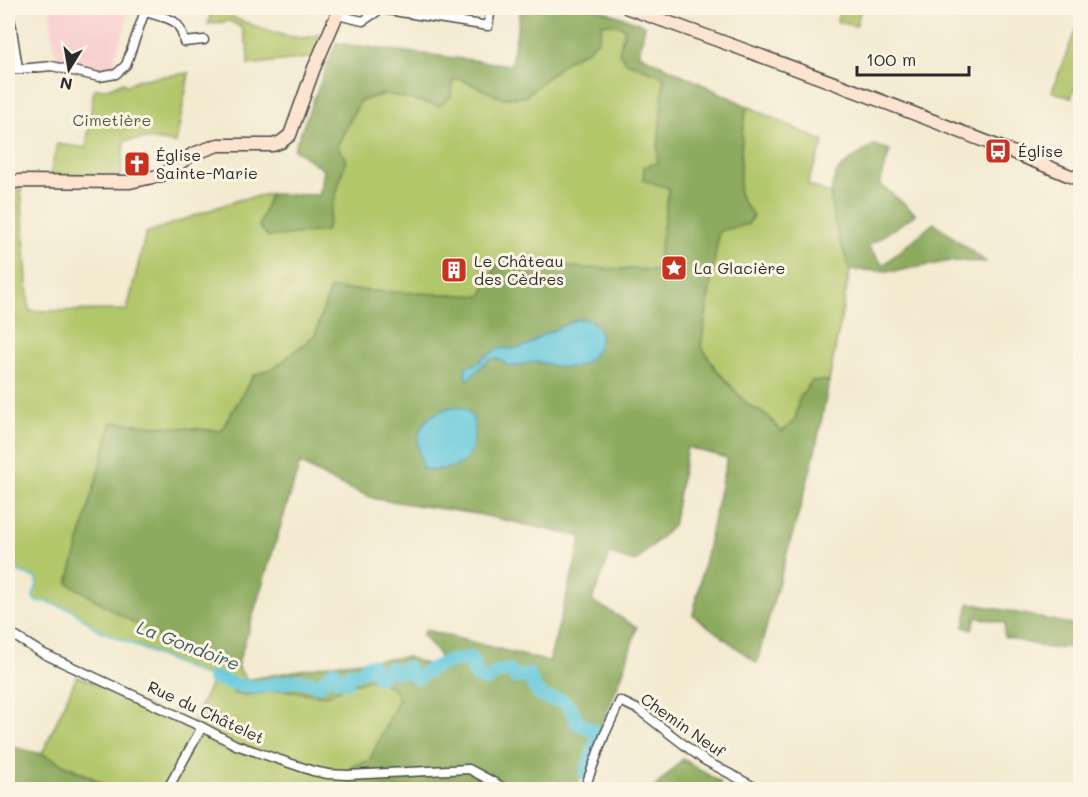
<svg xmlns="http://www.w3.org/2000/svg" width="1088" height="797" font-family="Mali,sans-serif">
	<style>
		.built { fill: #f7cfd0 }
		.green { fill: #b2c66a; stroke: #6e784a; stroke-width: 1.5 }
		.forest { fill: #8dab5e; stroke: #5c6b44; stroke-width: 1.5 }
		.water { fill: #60c8dd; stroke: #467a84; stroke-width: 1.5 }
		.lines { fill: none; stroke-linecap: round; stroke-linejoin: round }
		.stream { stroke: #60c8dd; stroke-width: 2 }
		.river { stroke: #60c8dd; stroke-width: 14 }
		.street-casing { stroke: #494844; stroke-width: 11 }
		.secondary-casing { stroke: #494844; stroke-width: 15 }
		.street { stroke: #fff; stroke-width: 8 }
		.secondary { stroke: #fde4d1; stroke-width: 12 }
		.labels { text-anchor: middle; stroke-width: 6; stroke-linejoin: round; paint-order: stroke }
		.park-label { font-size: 16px; fill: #545a3e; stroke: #fcf5e5 }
		.poi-label { font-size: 16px; fill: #2b2b2b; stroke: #fcf5e5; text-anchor: start }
		.street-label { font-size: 16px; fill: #2b2b2b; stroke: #fcf5e5 }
		.water-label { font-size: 18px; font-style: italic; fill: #3b5a60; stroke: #fcf5e5 }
	</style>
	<rect width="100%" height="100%" fill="#fcf5e5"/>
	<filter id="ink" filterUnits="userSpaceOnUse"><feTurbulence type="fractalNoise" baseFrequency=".0167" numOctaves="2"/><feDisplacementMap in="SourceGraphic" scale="12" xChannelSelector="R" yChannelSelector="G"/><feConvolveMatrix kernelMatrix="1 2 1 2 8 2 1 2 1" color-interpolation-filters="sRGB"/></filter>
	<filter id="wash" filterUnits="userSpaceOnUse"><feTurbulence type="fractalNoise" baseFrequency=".008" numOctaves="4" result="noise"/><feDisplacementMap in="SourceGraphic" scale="24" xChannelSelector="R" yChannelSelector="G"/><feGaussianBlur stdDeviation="1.35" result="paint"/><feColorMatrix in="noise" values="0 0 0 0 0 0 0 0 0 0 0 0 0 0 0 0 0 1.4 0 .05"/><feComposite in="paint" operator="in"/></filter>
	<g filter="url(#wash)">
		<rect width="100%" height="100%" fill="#f3ead0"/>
		<path class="built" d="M50,8H131L113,63L103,71L58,59L54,46Z"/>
		<g class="green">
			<path d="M212,8H229L231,15L236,19C258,26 298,46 319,34L323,37L314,57L248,65V48L242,28L230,21L208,24Z"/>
			<path d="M840,8H861L856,26L837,22Z"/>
			<path d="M1080,19V75L1071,98L1052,91Z"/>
			<path d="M602,23L620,25L625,30L621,40L626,62L664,77L657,163L643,180L669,187L657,270L497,265L482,296L330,289L315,335L277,366L253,376L221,431L112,423L222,664L237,667L247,680L233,685L247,695L283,690L328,696L343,687L369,679L393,687L399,699L369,762L352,765L347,789H112L91,777L42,754L77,676L191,726L213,679L97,629L72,610L44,601L36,602L33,596L37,585L36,578L20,572L8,563V191L21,189L29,311L127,310L146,233L238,200L270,194L259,226L326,231L337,146L360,101L385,94L440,105L451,96L453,79H460L502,98L524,97L568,60L588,50L599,39Z"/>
			<path d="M189,73L176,143L144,139L124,141L121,175H50L57,144L86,148L94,89C106,90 113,88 123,82L127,86L136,80Z"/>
			<path d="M747,106L824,142L807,184L830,194L838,235L850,270L829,381L812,382L799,399L795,420L782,432L768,416L747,404L715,368L701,346L719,231L748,224L753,215L742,201L739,193L742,134Z"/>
			<path d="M436,782L445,786L443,789L402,790Z"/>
		</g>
		<g class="forest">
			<path d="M521,8H595L645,25L639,54L747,106L742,134L739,193L742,201L753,215L748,224L719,231L701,346L715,368L747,404L768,416L782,432L795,420L799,399L812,381H829C822,419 815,457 804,494C788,550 771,606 757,663L693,615L727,458L687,447L673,526L635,562L610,554L592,601L637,627L622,675L578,783L588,789H443L444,786L436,782L402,789H347L352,765L369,761L399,699L393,687L369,679L343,687L328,696L283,690L247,695L234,694L233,685L247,680L332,664L407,657L426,664L438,662L440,656L424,637L423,633L426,630L549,662L582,537L477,514L376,499L336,483L300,463L237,667C175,654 122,615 68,583L112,422L221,431L253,376L277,366L315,335L330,289L481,296L497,265L657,270L669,188L643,180L644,167L657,163L664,77L626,62L619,53L625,29L620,25L602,23L599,39L588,50L568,60L524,97L502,98L460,79L453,80L451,96L440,106L385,94L360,101L337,146L346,159L326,231L268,237L259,226L270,194L319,195L324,170L294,149L336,43L511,65Z"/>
			<path d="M874,145L890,150L880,184L916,214L868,246L883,265L934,223L986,262L951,261L897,271L850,270C841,243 820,195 839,170C845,162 865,151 874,145Z"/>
			<path d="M969,603L1080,626V646L1048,648L1004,637L1005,623L976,617L972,630L964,627Z"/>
			<path d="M8,746L42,754L111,788L76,789L66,786L54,789H8Z"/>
			<path d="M683,759L721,783L717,789H653Z"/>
		</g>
		<g class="water">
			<path d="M578,319C612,319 603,355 580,365C565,371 553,365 539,362C531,361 519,366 511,367C507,365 502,361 498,359C486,355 477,375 468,379L465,376L466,367L480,362L482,358L500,348H519L528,345L542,335Z"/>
			<path d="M451,407C458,407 464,407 469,412C479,423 475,452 464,461C458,467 450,468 442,469C435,470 430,472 423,469C413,437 417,417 451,407Z"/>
		</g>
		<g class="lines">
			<path class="stream" d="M8,563L20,572L36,578L37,585L33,596L36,602L44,601L72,610L97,629L213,678"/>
			<path class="river" d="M213,678C225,681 239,687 251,687C273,688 298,673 318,686L334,671L336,679L347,682L350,673H359L367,666L372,665L379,678L390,668L399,672L407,667L409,672L417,678C436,665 448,660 471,658L475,663L473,671L477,676L487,680L497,672L509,670L515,677L529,675C535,693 542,701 562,700L573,711L577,723L599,733L586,774"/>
		</g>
	</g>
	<g filter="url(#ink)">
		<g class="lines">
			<defs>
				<g id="street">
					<path d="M145,12C167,19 180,16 184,42L204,40"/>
					<path d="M8,14L11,23L18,68"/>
					<path d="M337,15L363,21L381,9L488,26L491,8"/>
					<path d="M8,70L52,66L99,77L116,74L126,65L146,8"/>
					<path d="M8,632L42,653L202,727L236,745L313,771L328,774L347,775L469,769L508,790"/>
					<path d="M167,790L202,727"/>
					<path d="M584,790L604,736L620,701L639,710L704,760L760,790"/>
				</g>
				<g id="secondary">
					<path d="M628,8C780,62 932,118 1080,180"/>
					<path d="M8,183L20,181L130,182L162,175L193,154L218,145H273L281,142L290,135L314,68L340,8"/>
				</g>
			</defs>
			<use href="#street" class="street-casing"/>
			<use href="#secondary" class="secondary-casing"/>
			<use href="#street" class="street"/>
			<use href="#secondary" class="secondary"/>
		</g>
	</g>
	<defs>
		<symbol id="bus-square" viewBox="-11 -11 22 22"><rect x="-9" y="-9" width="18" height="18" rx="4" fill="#c8321e" stroke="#fcf5e5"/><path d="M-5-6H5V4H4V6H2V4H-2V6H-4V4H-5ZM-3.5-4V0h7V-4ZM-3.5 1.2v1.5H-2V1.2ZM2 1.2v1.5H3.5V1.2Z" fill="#fff"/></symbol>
		<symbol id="church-square" viewBox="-11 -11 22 22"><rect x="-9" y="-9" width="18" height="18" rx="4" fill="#c8321e" stroke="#fcf5e5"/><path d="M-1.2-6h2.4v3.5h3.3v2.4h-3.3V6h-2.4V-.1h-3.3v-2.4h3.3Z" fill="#fff"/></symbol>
		<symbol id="sight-square" viewBox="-11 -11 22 22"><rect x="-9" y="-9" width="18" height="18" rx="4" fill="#c8321e" stroke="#fcf5e5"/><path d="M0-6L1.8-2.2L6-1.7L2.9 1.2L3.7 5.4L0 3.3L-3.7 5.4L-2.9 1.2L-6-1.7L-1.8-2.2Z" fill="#fff"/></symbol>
		<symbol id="building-square" viewBox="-11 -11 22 22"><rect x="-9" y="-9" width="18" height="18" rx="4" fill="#c8321e" stroke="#fcf5e5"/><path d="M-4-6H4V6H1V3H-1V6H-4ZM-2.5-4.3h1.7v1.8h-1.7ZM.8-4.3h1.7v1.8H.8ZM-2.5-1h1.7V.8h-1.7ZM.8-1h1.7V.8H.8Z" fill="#fff"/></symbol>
	</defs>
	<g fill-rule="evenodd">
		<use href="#bus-square" x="983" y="136" width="30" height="30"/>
		<use href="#church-square" x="122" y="149" width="30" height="30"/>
		<use href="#sight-square" x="659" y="253" width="30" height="30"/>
		<use href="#building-square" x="439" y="255" width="30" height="30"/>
	</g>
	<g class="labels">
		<g class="park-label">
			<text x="112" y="126">Cimetière</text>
		</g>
		<g class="poi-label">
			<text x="1018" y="157">Église</text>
			<text x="156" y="161">Église<tspan x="156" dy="18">Sainte-Marie</tspan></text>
			<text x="474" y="267">Le Château<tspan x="474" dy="18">des Cèdres</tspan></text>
			<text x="694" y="274">La Glacière</text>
		</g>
		<g class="street-label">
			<text transform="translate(206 712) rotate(25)" y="6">Rue du Châtelet</text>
			<text transform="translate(683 725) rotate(35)" y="6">Chemin Neuf</text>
		</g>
		<g class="water-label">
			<text transform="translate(188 646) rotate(21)" y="6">La Gondoire</text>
		</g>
	</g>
	<rect width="1088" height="797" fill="none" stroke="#fcf5e5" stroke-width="30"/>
	<g transform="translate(69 69) rotate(191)" stroke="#fcf5e5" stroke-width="4.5" paint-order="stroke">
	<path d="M0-4.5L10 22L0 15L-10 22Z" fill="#2b2b2b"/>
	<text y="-9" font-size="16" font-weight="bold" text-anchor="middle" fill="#2b2b2b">N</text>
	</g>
	<path d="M857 66v9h112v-9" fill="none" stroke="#2b2b2b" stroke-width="3"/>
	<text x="866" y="66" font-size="18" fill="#2b2b2b" stroke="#fcf5e5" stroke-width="4.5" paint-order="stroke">100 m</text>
</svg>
